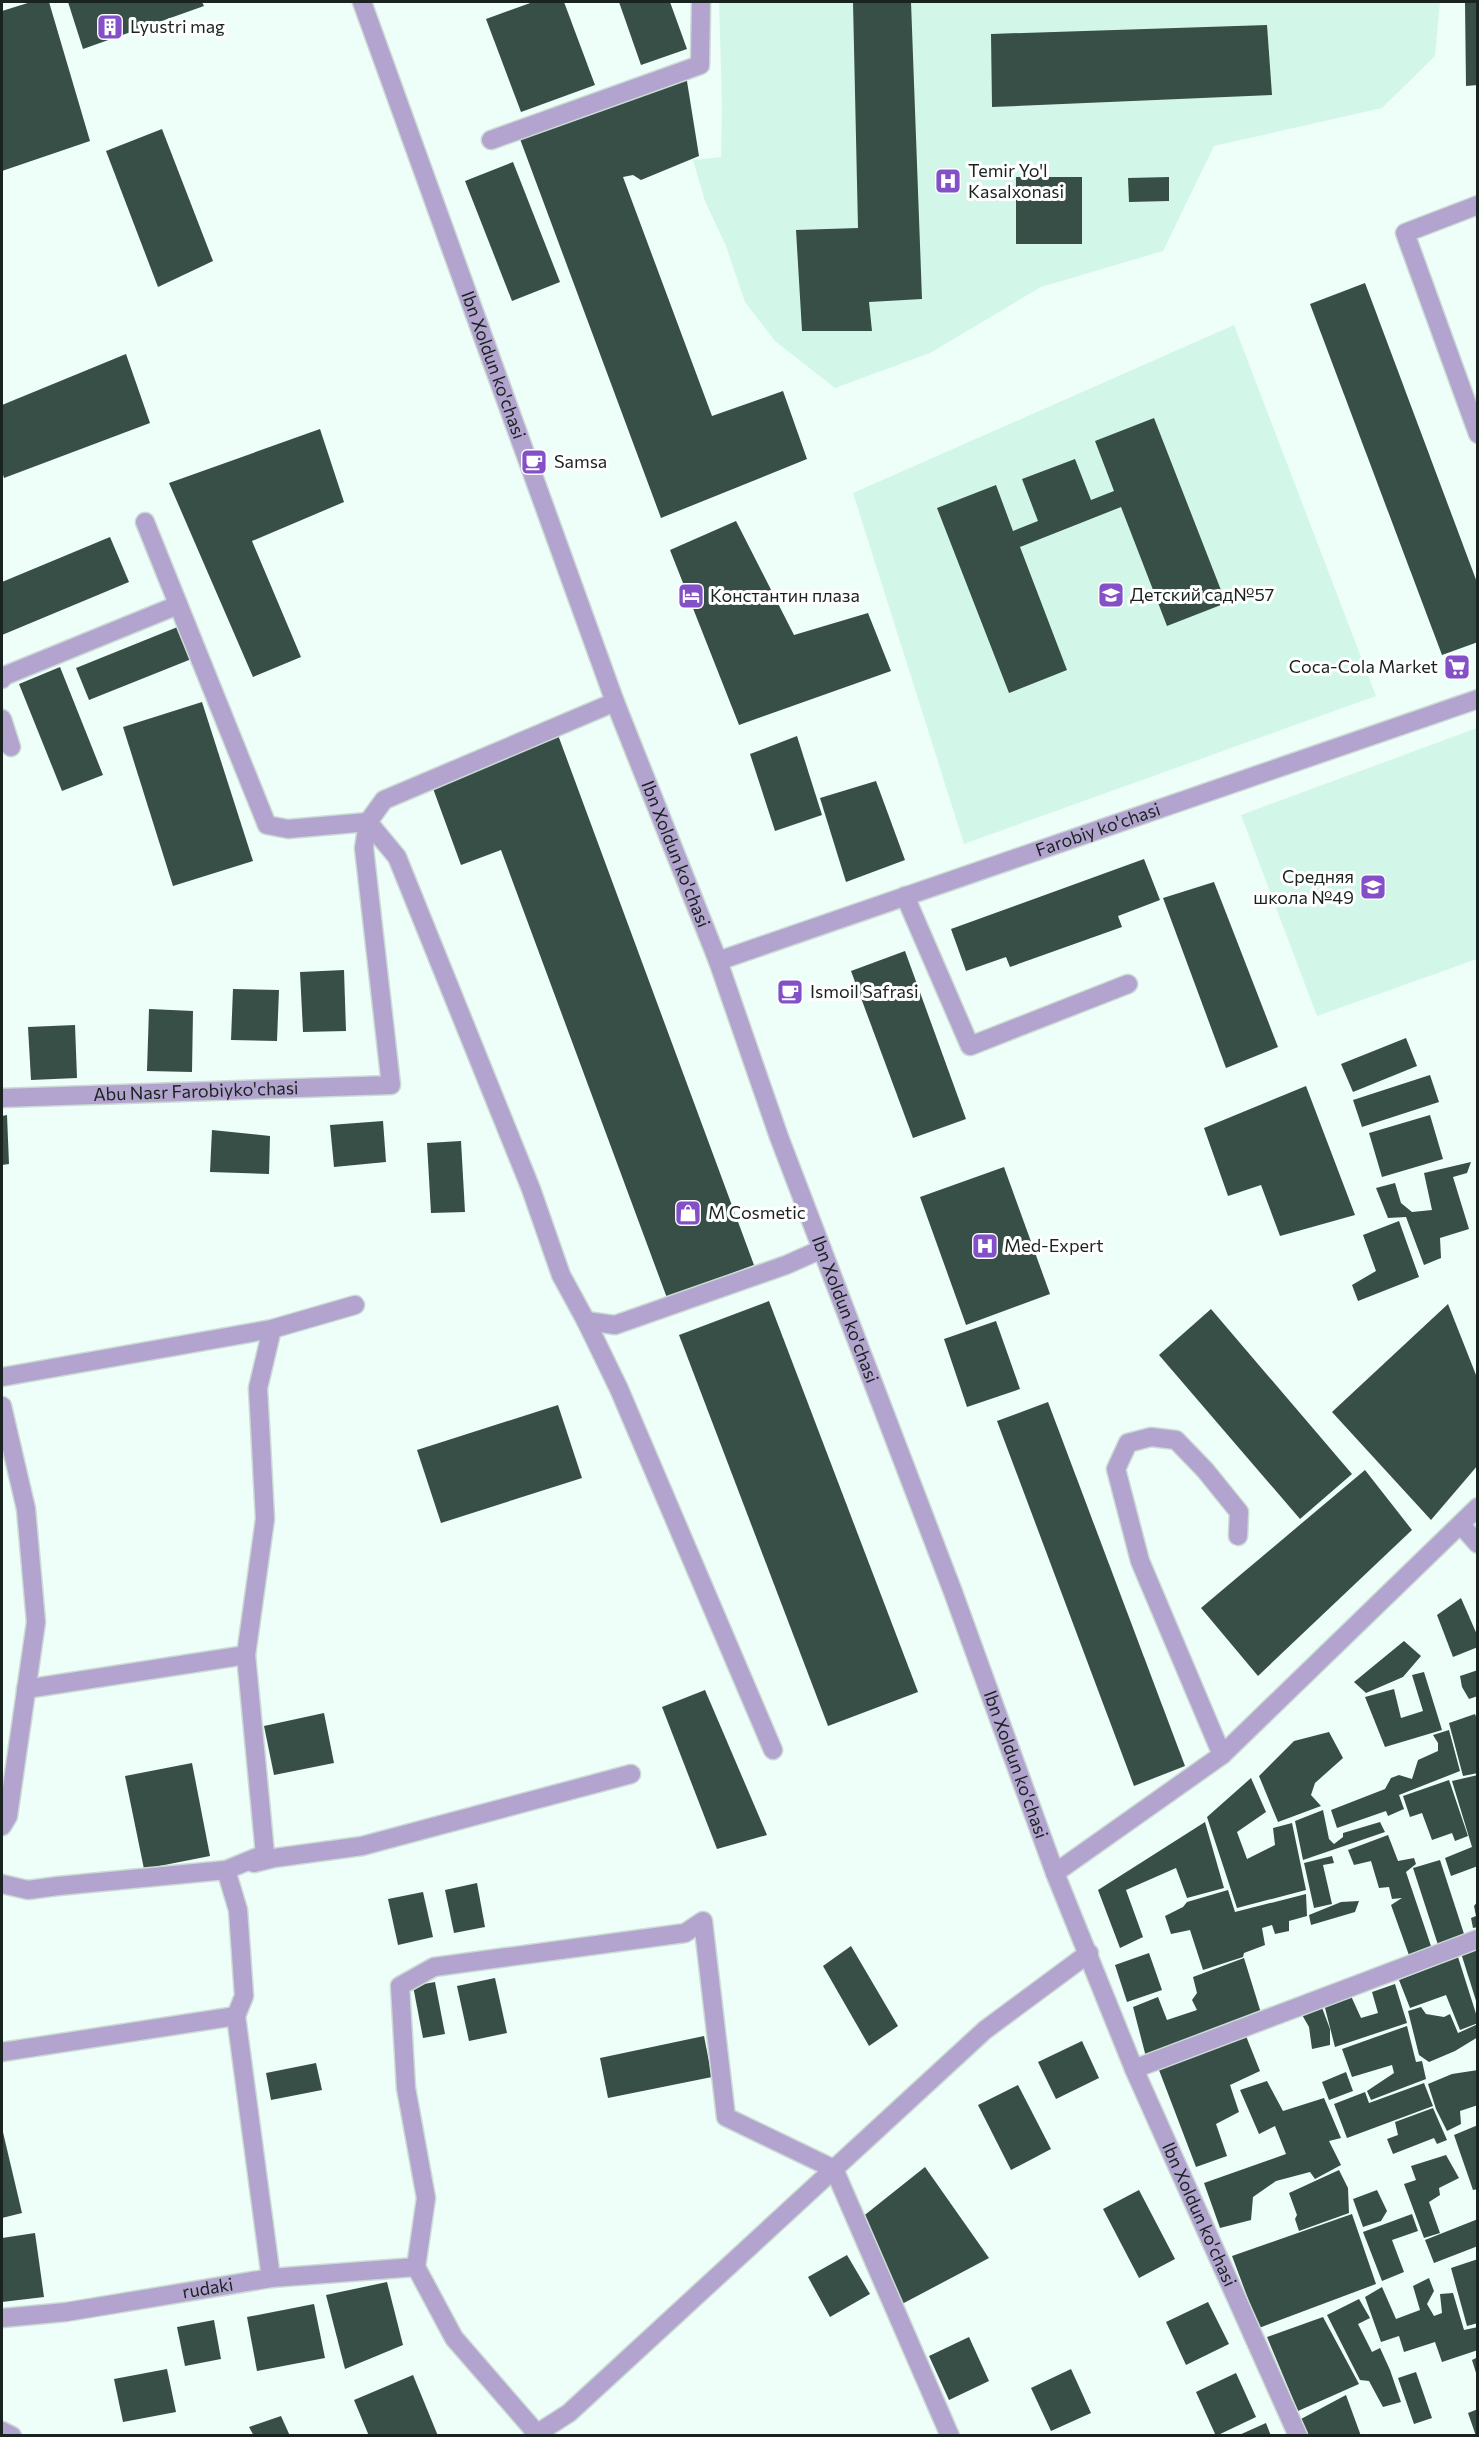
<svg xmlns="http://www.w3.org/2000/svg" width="1479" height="2437" font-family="Commissioner,sans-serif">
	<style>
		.built { fill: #d2f7e9 }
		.building { fill: #384f47 }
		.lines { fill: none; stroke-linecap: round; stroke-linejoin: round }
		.minor-casing { stroke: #ccdbd5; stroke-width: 21 }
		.minor { stroke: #b2a4ce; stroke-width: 18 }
		.labels { text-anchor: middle; stroke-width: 6; stroke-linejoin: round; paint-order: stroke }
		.poi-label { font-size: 18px; fill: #19231f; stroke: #fff; text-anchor: start }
		.street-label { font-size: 18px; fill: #19231f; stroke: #fff }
	</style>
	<rect width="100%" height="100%" fill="#eefef8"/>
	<g class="built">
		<path d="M719,2H1440L1435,56L1382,108L1214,146L1163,251L1041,287L930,353L835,388L775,341L745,302L726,246L705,201L693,160L721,157L722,105Z"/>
		<path d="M1234,325L1376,696L964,844L853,493Z"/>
		<path d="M1477,728V959L1317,1016L1241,815Z"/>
	</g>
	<g class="building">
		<path d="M31,2H49L90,141L2,171V11Z"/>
		<path d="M68,2H202L204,6L83,49Z"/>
		<path d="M533,2H564L595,85L521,112L486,19Z"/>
		<path d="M619,2H670L687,49L641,65Z"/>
		<path d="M853,2H911L922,299L869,302L872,331H802L796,230L858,228Z"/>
		<path d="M1465,2H1478V85L1466,86Z"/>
		<path d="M1267,25L1272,95L992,107L991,34Z"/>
		<path d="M686,75L699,156L641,180L633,175L623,177L712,416L783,391L807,459L661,518L520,139Z"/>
		<path d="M162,129L213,261L158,287L106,151Z"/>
		<path d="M513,162L560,282L512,301L465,181Z"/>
		<rect x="1016" y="177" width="66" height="67"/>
		<path d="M1169,177V201L1129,202L1128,178Z"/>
		<path d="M1365,283L1478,585V642L1442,655L1310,304Z"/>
		<path d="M126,354L150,423L4,478L2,471V405Z"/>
		<path d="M1154,418L1226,603L1167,626L1121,507L1020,547L1067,670L1009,693L937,508L996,485L1013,531L1038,521L1022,479L1075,459L1091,500L1114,491L1095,441Z"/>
		<path d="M320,429L344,502L252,541L301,657L253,677L169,483Z"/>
		<path d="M736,521L794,635L868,613L891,671L739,725L670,550Z"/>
		<path d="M110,537L129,582L2,635V582Z"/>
		<path d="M180,626L194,658L89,700L76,668Z"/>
		<path d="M60,667L103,775L62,791L19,684Z"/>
		<path d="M202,702L253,861L173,886L123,727Z"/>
		<path d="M558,735L754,1265L667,1298L501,850L461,865L431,783Z"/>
		<path d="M797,736L822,815L775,831L750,754Z"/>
		<path d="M876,781L905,860L846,882L820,798Z"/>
		<path d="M1144,859L1160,900L1118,916L1122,927L1010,967L1006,957L966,971L951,929Z"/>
		<path d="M1214,882L1278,1047L1226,1068L1163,898Z"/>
		<path d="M905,951L966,1119L913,1138L851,971Z"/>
		<path d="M344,970L346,1031L303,1032L300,972Z"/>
		<path d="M233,989L279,990L277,1041L231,1040Z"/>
		<path d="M149,1009L193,1011L192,1072L147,1071Z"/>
		<path d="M75,1025L77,1078L31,1080L28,1027Z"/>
		<path d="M1406,1038L1417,1066L1353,1092L1341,1064Z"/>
		<path d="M1430,1075L1439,1102L1362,1127L1353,1100Z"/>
		<path d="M1306,1086L1355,1215L1280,1236L1261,1185L1228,1196L1204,1128Z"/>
		<path d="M7,1115L9,1164L2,1165V1116Z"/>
		<path d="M1430,1115L1443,1159L1382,1177L1369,1133Z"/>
		<path d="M383,1121L386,1162L334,1167L330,1125Z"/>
		<path d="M212,1130L270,1136L269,1174L210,1172Z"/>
		<path d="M461,1141L465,1212L431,1213L427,1143Z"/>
		<path d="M1471,1162L1467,1173L1453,1177L1469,1229L1440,1238L1441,1258L1424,1265L1406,1217L1388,1218L1376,1188L1395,1183L1401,1203L1412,1212L1432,1210L1424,1173Z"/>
		<path d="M1004,1167L1050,1294L966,1325L920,1197Z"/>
		<path d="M1399,1221L1419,1277L1358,1301L1352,1285L1376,1271L1363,1235Z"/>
		<path d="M769,1301L918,1692L828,1726L679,1335Z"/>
		<path d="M1448,1304L1478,1380V1465L1431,1520L1332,1412Z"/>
		<path d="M1211,1309L1352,1474L1300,1519L1159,1355Z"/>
		<path d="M996,1321L1020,1389L967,1407L944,1339Z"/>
		<path d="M1048,1402L1185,1766L1134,1786L997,1421Z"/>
		<path d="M558,1405L582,1478L441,1523L417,1450Z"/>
		<path d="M1365,1470L1412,1530L1258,1676L1201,1608Z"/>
		<path d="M1461,1598L1478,1637V1647L1453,1657L1437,1615Z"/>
		<path d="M1404,1641L1421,1656L1403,1677L1366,1693L1354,1682Z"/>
		<path d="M1478,1670V1696L1469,1699L1462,1687L1460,1676Z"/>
		<path d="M1424,1672L1442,1730L1385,1747L1365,1697L1394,1689L1401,1718L1423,1711L1412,1675Z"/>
		<path d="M705,1690L767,1835L717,1849L662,1707Z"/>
		<path d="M324,1713L334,1763L274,1775L264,1726Z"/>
		<path d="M1475,1714L1478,1722V1773L1463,1776L1449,1723Z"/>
		<path d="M1449,1730L1460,1771L1399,1795L1404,1809L1388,1816L1386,1811L1337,1828L1331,1810L1385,1789L1391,1778L1399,1775L1412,1779L1418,1760L1438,1751V1743L1433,1735Z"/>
		<path d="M1329,1732L1343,1758L1315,1783L1311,1795L1321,1806L1278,1822L1259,1776L1294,1741Z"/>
		<path d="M192,1763L210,1856L144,1869L125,1776Z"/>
		<path d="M1478,1775V1866L1451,1876L1445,1858L1472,1847L1452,1781Z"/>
		<path d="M1251,1778L1266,1812L1237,1832L1247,1859L1275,1845L1273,1828L1292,1823L1306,1890L1237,1908L1207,1817Z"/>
		<path d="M1449,1780L1468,1836L1455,1841L1452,1833L1432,1840L1422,1813L1410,1817L1403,1796Z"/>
		<path d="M1323,1810L1329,1839L1334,1844L1343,1837V1833L1380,1822L1385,1832L1303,1860L1295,1821Z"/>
		<path d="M1205,1822L1224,1888L1187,1898L1176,1868L1126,1890L1143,1937L1120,1948L1098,1890Z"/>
		<path d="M1388,1835L1398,1861L1414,1858L1416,1864L1406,1872L1432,1949L1410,1958L1391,1905L1402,1898L1392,1899L1389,1887L1379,1888L1371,1861L1354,1865L1348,1850Z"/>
		<path d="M1332,1856L1334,1863L1323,1865L1332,1904L1314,1908L1304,1863Z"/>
		<path d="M1440,1860L1466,1940L1439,1948L1413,1868Z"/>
		<path d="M477,1883L485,1927L454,1933L445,1890Z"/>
		<path d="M1228,1890L1235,1912L1306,1894L1307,1916L1289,1921V1931L1275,1934L1272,1925L1262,1928L1265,1945L1244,1953L1243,1957L1203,1970L1190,1930L1171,1934L1165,1916L1183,1907L1187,1902Z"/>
		<path d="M423,1892L433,1937L398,1945L388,1899Z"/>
		<path d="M1359,1901L1355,1912L1311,1925L1309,1915L1341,1902Z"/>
		<path d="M1478,1901V1927L1473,1928L1471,1918L1476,1916L1474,1906Z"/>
		<path d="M851,1946L898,2026L869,2046L823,1966Z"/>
		<path d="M1478,1948V2004H1477L1461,1953Z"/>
		<path d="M1149,1953L1162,1990L1127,2002L1115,1965Z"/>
		<path d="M1458,1957L1478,2020V2023L1460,2030L1446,1995L1410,2008L1399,1980Z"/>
		<path d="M1244,1958L1261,2013L1146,2057L1133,2007L1158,1997L1167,2020L1197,2010L1192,2000L1197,1993L1193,1977Z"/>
		<path d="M495,1978L507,2033L469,2041L457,1986Z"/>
		<path d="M435,1982L445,2034L423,2038L413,1986Z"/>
		<path d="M1395,1984L1407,2023L1335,2047L1324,2004L1351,1996L1361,2018L1378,2013L1372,1992Z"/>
		<path d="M1321,2005L1330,2029V2045L1312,2049L1309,2027L1301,2013Z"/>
		<path d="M1421,2007L1426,2014L1444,2017L1450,2014L1458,2033L1478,2024V2037L1455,2051L1429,2062L1419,2055L1408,2011Z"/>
		<path d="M1407,2026L1416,2062L1422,2061L1426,2079L1371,2100L1367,2091L1394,2073L1392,2065L1352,2077L1342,2049Z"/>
		<path d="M704,2036L712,2077L608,2098L600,2058Z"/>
		<path d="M1246,2036L1260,2071L1230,2085L1239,2112L1216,2124L1227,2156L1196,2167L1159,2070Z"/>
		<path d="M1082,2041L1099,2078L1056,2099L1038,2062Z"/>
		<path d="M316,2063L322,2090L271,2100L266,2073Z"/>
		<path d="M1478,2070V2105L1460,2111L1461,2124L1447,2131L1436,2109L1428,2084L1452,2074Z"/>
		<path d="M1346,2072L1353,2091L1329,2100L1322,2082Z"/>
		<path d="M1267,2081L1283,2111L1324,2098L1341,2138L1329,2141L1341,2165L1315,2179L1310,2172L1276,2181L1253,2197L1251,2220L1220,2228L1204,2183L1286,2154L1275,2126L1259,2134L1240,2090Z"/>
		<path d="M1424,2083L1433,2106L1347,2138L1334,2104L1365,2092L1369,2103Z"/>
		<path d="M1018,2085L1051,2149L1011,2170L978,2105Z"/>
		<path d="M1433,2108L1447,2140L1437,2144L1434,2138L1393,2154L1387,2139L1398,2135L1395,2122Z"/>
		<path d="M1478,2125V2189L1473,2190L1454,2135Z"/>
		<path d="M2,2128L22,2213L2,2218Z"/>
		<path d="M1446,2155L1459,2178L1439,2188L1440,2195L1429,2202L1440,2233L1424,2238L1404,2184L1416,2180L1411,2166Z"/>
		<path d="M925,2167L989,2258L902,2304L861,2218Z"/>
		<path d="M1339,2170L1348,2188L1349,2213L1299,2231L1295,2219L1297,2215L1289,2193Z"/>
		<path d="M1139,2190L1175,2259L1139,2278L1103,2209Z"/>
		<path d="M1377,2190L1387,2211L1381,2221L1363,2227L1353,2199Z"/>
		<path d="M1352,2214L1376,2284L1259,2328L1232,2256Z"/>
		<path d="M1412,2214L1418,2231L1392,2240L1404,2272L1382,2281L1363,2232Z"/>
		<path d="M1478,2219V2246L1434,2263L1425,2240Z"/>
		<path d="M35,2233L44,2297L2,2302V2238Z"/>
		<path d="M847,2255L870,2294L830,2317L808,2277Z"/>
		<path d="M1478,2259V2323L1467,2326L1451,2268Z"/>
		<path d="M1429,2278L1434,2291L1427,2304L1434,2316L1442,2313L1440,2294L1453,2293L1464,2330L1478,2327V2350L1442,2362L1435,2342L1404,2352L1399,2336L1381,2342L1365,2297L1382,2287L1396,2319L1420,2310L1413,2286Z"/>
		<path d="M387,2282L403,2345L345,2369L326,2295Z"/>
		<path d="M1359,2299L1370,2318L1358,2324L1372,2352L1380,2348L1390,2370L1401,2402L1383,2407L1369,2381L1360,2380L1327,2315Z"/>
		<path d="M1208,2302L1229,2344L1186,2365L1166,2322Z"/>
		<path d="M314,2304L325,2358L257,2371L247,2317Z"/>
		<path d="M1323,2317L1359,2384L1298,2411L1267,2337Z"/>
		<path d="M214,2320L221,2359L185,2366L177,2327Z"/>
		<path d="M969,2337L989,2381L949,2400L929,2356Z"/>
		<path d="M1478,2357V2376H1477L1472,2360Z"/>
		<path d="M167,2369L176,2412L123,2422L114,2379Z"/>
		<path d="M1071,2369L1091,2413L1051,2431L1031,2388Z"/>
		<path d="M1416,2372L1432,2418L1414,2424L1398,2378Z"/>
		<path d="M1236,2373L1256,2417L1216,2436L1196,2392Z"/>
		<path d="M413,2375L438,2436H369L354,2400Z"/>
		<path d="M1346,2395L1361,2436H1308L1301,2419Z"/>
		<path d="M1478,2409V2436H1476L1468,2413Z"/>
		<path d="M281,2416L290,2436H254L249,2427Z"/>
		<path d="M1266,2423L1271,2436H1237Z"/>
	</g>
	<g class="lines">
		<defs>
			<g id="minor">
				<path id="s1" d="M362,2L615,702L718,961L779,1137L953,1592L1055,1873L1134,2069L1298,2436"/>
				<path d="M491,140L700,65L701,2"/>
				<path d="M1478,205L1405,233L1478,434"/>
				<path d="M145,522L267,825L288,829L368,822L397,857L531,1189L561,1275L586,1321L615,1325L786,1265L822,1249"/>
				<path d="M2,679L4,676L178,605"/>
				<path d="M2,719L11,747"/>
				<path d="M905,896L970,1046L1128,984"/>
				<path id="s2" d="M718,961L1478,699"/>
				<path id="s3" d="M2,1098L391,1085L364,848L368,822L384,800L615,702"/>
				<path d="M586,1321L619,1389L773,1750"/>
				<path d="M2,1377L272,1329"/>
				<path d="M2,1406L26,1509L36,1622L8,1816L2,1826"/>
				<path d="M1461,1525L1478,1544"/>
				<path d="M246,1655L265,1519L258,1388L272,1329L355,1305"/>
				<path d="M26,1689L246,1655L265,1854L226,1870"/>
				<path d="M1222,1755L1140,1561L1116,1469L1128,1443L1151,1437L1176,1440L1205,1470L1239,1512L1238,1536"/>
				<path d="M254,1863L274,1858L362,1846L631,1774"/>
				<path d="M1055,1873L1222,1755L1478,1507"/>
				<path d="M2,1884L28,1890L58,1886L226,1870L238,1910L244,1996L236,2016L271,2278"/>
				<path d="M2,2052L236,2016"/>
				<path d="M1134,2069L1478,1939"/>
				<path id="s4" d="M2,2318L66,2312L271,2278L416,2267"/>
				<path d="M2,2431L12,2436"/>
				<path d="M533,2436L569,2413L985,2030L1089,1953"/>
				<path d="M539,2436L454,2338L416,2267L426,2198L406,2088L400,1986L434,1967L685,1933L703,1921L726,2117L834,2169L950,2436"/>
			</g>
		</defs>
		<use href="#minor" class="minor-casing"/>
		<use href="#minor" class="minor"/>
	</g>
	<defs>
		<symbol id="building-square" viewBox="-11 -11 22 22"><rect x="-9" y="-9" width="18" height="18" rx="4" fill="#8350c8" stroke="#fff"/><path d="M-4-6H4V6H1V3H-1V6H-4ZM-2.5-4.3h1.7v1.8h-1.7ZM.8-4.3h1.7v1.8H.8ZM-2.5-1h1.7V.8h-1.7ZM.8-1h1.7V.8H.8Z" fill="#fff"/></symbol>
		<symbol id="hospital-square" viewBox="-11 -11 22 22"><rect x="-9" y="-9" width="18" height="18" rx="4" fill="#8350c8" stroke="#fff"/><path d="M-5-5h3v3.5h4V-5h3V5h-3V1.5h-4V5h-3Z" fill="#fff"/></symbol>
		<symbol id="cafe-square" viewBox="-11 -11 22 22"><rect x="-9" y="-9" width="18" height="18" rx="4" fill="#8350c8" stroke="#fff"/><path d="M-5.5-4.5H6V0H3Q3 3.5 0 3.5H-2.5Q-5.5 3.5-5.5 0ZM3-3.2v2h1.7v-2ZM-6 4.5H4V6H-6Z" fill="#fff"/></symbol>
		<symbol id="school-square" viewBox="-11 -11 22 22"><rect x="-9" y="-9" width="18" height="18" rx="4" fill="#8350c8" stroke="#fff"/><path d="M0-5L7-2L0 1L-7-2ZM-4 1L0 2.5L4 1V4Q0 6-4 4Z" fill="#fff"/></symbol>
		<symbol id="hotel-square" viewBox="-11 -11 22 22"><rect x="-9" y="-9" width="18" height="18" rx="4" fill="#8350c8" stroke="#fff"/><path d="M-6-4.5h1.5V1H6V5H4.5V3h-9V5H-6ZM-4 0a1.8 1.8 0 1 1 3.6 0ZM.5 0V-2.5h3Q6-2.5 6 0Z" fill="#fff"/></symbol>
		<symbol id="supermarket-square" viewBox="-11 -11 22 22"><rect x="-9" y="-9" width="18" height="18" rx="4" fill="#8350c8" stroke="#fff"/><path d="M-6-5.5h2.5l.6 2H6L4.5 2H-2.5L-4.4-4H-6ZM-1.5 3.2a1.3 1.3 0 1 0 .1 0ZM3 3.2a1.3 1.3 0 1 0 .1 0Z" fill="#fff"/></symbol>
		<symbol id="shop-square" viewBox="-11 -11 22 22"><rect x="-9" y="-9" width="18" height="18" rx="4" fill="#8350c8" stroke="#fff"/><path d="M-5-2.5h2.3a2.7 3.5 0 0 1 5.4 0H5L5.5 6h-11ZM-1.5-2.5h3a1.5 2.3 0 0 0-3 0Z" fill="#fff"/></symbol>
	</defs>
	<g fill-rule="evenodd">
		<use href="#building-square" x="95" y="12" width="30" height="30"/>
		<use href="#hospital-square" x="933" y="166" width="30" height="30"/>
		<use href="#cafe-square" x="519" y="447" width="30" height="30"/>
		<use href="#school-square" x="1096" y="580" width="30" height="30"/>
		<use href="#hotel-square" x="676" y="581" width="30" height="30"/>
		<use href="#supermarket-square" x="1442" y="652" width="30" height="30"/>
		<use href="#school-square" x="1358" y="872" width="30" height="30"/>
		<use href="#cafe-square" x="775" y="977" width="30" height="30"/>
		<use href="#shop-square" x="673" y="1198" width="30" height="30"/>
		<use href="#hospital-square" x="970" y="1231" width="30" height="30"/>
	</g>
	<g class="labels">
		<g class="poi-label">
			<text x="130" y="33">Lyustri mag</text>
			<text x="968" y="177">Temir Yo'l<tspan x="968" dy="21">Kasalxonasi</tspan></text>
			<text x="554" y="468">Samsa</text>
			<text x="1130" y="601">Детский сад№57</text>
			<text x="710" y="602">Константин плаза</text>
			<text x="1438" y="673" text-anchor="end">Coca-Cola Market</text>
			<text x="1354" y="883" text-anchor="end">Средняя<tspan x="1354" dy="21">школа №49</tspan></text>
			<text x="810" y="998">Ismoil Safrasi</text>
			<text x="708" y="1219">M Cosmetic</text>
			<text x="1004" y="1252">Med-Expert</text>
		</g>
		<g class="street-label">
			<text dy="6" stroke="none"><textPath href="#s1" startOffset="386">Ibn Xoldun ko'chasi</textPath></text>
			<text dy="6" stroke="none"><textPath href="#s2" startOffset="402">Farobiy ko'chasi</textPath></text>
			<text dy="6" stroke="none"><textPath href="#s1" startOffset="908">Ibn Xoldun ko'chasi</textPath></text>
			<text dy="6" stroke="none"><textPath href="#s3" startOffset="194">Abu Nasr Farobiyko'chasi</textPath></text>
			<text dy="6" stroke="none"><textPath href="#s1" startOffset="1394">Ibn Xoldun ko'chasi</textPath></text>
			<text dy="6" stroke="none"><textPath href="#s1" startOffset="1880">Ibn Xoldun ko'chasi</textPath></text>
			<text dy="6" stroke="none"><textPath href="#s1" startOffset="2366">Ibn Xoldun ko'chasi</textPath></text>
			<text dy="6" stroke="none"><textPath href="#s4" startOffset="208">rudaki</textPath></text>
		</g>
	</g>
	<rect width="1479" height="2437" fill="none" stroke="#19231f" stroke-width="6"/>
</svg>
